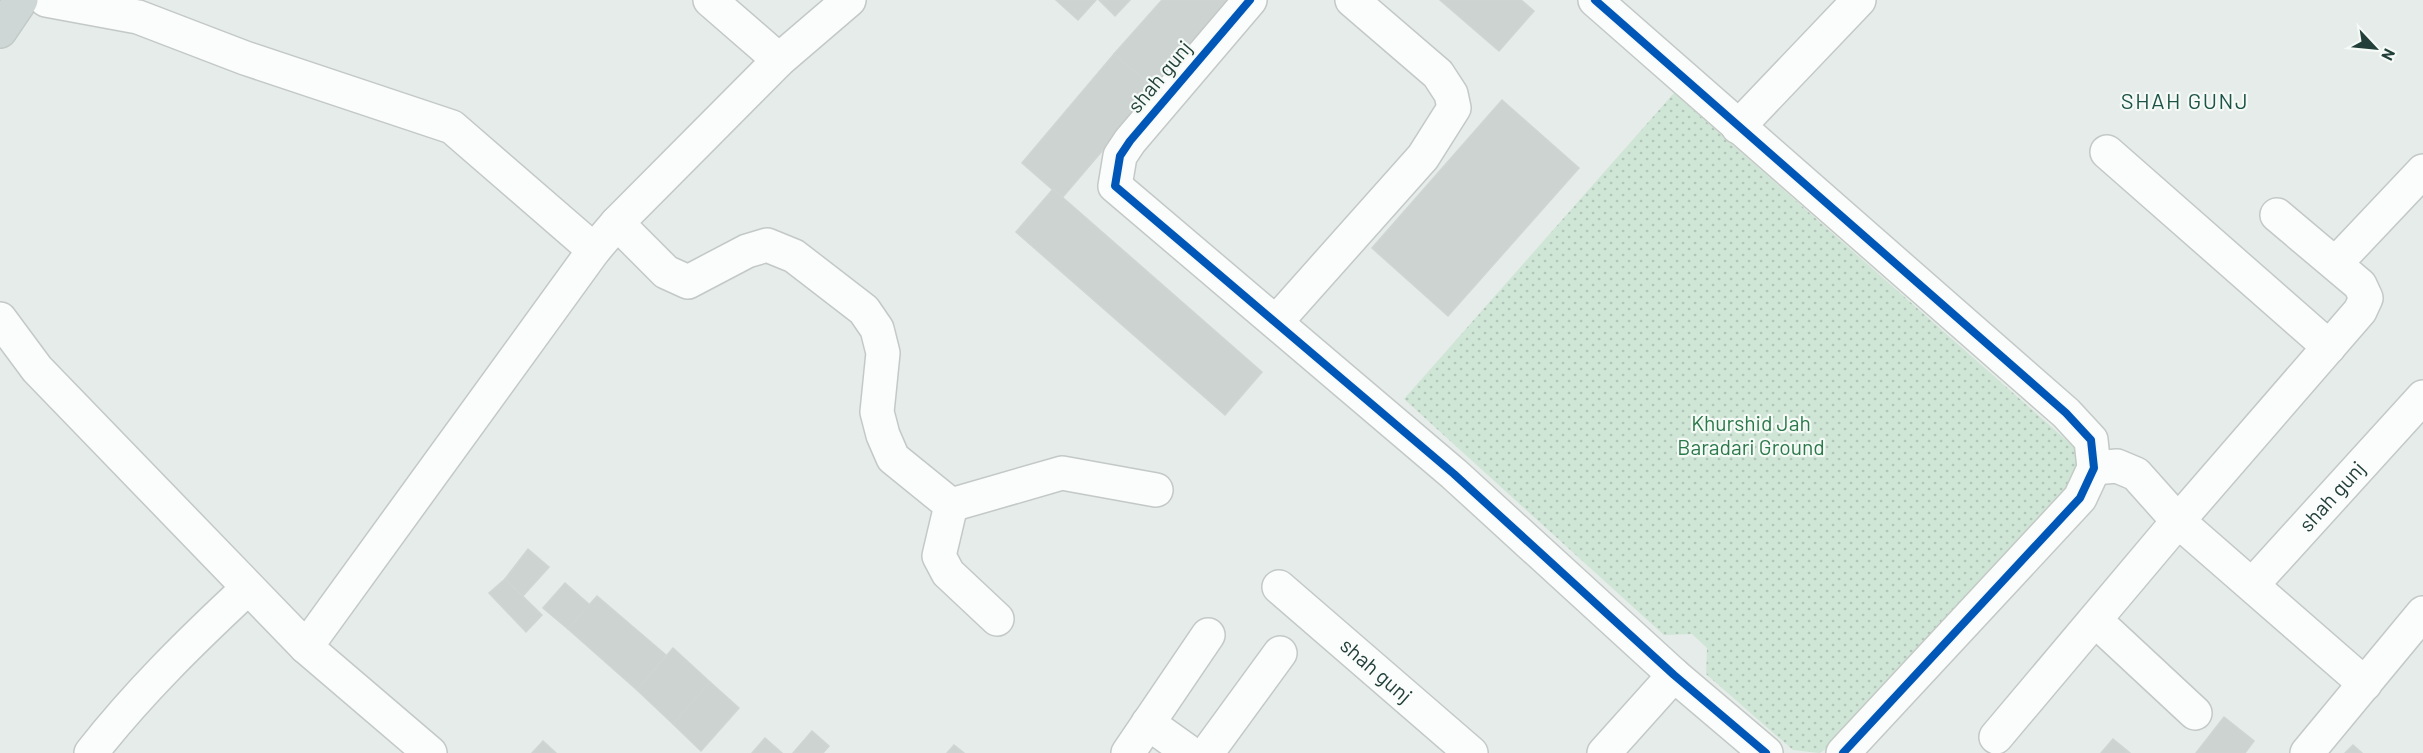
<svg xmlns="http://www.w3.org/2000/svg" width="2423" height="753" font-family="Barlow,sans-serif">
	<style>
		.grass { fill: url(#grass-dots) }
		.building { fill: #cdd3d1; stroke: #cfd5d2; stroke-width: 1.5 }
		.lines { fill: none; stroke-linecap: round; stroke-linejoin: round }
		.minor-casing { stroke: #c3c9c6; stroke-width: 36 }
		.major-casing { stroke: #c2cac8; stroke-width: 36 }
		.minor { stroke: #fbfcfc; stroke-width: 33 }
		.major { stroke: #ced7d5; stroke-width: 33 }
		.cycleway-casing { stroke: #f5faf7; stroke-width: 11 }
		.cycleway { stroke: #0057b8; stroke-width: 8 }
		.labels { text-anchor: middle; stroke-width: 4.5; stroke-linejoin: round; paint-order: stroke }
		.street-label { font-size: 21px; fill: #224039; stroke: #f5faf7 }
		.park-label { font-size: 21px; fill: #2b794a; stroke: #f5faf7 }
		.neighbourhood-label { font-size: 22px; letter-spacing: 1.5px; fill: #1d5347; stroke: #f5faf7 }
	</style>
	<defs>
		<pattern id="grass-dots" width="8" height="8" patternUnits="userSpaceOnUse" patternTransform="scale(1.5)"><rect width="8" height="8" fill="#cfe5d6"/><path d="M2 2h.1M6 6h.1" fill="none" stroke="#b1c6b8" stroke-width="1.8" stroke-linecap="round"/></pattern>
	</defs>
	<rect width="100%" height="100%" fill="#e6ece9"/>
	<path class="grass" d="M1674,93L2074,447L2083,477L1844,739L1819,753L1793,750L1706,674L1707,648L1692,634L1664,635L1404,399Z"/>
	<g class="building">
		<path d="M1056,0H1096L1078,20Z"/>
		<path d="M1099,0H1130L1115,16Z"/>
		<path d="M1162,0H1233L1155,89L1114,54Z"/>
		<path d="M1440,0H1521L1534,11L1499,51Z"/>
		<path d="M1114,54L1155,89L1062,198L1022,163Z"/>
		<path d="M1502,100L1579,168L1448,316L1372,248Z"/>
		<path d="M1053,189L1262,372L1225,415L1016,232Z"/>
		<path d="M528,549L549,567L523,596L505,579Z"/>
		<path d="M505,579L542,615L526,632L489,593Z"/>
		<path d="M565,583L590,605L568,629L543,608Z"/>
		<path d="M597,596L666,655L637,690L568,629Z"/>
		<path d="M673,648L710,682L673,724L637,690Z"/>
		<path d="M710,682L739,708L701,751L673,724Z"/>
		<path d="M2224,717L2254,741L2245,753H2196Z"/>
		<path d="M812,731L829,746L823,753H793Z"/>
		<path d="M765,738L782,753H752Z"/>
		<path d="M2113,739L2130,753H2101Z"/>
		<path d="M543,741L556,753H532Z"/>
		<path d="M954,745L964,753H947Z"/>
		<path d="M2353,745L2362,753H2345Z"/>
	</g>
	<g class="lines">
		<defs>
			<g id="minor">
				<path d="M46,0L138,17L245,58L452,127L594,250"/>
				<path d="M710,0L779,60"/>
				<path d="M1250,0L1130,141L1120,156L1115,186L1454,474L1674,675L1766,753"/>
				<path d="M1595,0L2066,413L2091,440L2094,468L2080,498L1843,753"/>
				<path d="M1738,127L1859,0"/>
				<path d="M2107,152L2329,347"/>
				<path d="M617,223L666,272L688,282L747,251L767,245L794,256L864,310L877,329L883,353L877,412L883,435L893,458L951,505L939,556L948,573L997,619"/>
				<path d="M2336,263L2423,171"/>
				<path d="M0,319L37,369L306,647L430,753"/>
				<path d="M1276,322L1423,157L1454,108L1451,94L1438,74L1352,0"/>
				<path d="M2094,468L2117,466L2136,474L2178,521L2360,311L2366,298L2360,285L2277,215"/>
				<path d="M951,505L1062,473L1156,490"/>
				<path id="s1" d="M2253,584L2423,397"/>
				<path id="s2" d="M1279,587L1471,753"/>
				<path d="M2095,620L2195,713"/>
				<path d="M306,647L594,250L617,223L779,60L849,0"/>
				<path d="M1148,723L1190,753"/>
				<path d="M1996,737L2178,521L2365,684"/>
				<path d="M91,753C138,693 192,640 248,588"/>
				<path d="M1128,753L1208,635"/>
				<path d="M1207,753L1280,653"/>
				<path d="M1604,753L1674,675"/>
				<path d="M2307,753L2423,613"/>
			</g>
			<path id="major" d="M0,31L21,0"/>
		</defs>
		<use href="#minor" class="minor-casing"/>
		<use href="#major" class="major-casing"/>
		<use href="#minor" class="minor"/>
		<use href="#major" class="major"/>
		<defs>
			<g id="cycleway">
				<path d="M1250,0L1130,141L1120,156L1115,186L1454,474L1674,675L1766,753"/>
				<path d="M1595,0L2066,413L2091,440L2094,468L2080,498L1843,753"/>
			</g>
		</defs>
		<use href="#cycleway" class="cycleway-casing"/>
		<use href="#cycleway" class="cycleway"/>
	</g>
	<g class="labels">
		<g class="street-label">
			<text transform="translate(1160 77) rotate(-50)" y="7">shah gunj</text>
			<text dy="7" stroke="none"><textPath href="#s1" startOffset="118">shah gunj</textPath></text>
			<text dy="7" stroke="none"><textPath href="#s2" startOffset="128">shah gunj</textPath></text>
		</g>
		<g class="park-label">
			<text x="1751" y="431">Khurshid Jah<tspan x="1751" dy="24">Baradari Ground</tspan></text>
		</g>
		<g class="neighbourhood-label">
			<text x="2185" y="109">SHAH GUNJ</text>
		</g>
	</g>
	<g transform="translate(2375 48) rotate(116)" stroke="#f5faf7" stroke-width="4.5" paint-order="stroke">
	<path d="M0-4.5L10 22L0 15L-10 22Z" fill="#224039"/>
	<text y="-9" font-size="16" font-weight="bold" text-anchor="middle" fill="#224039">N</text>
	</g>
</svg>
